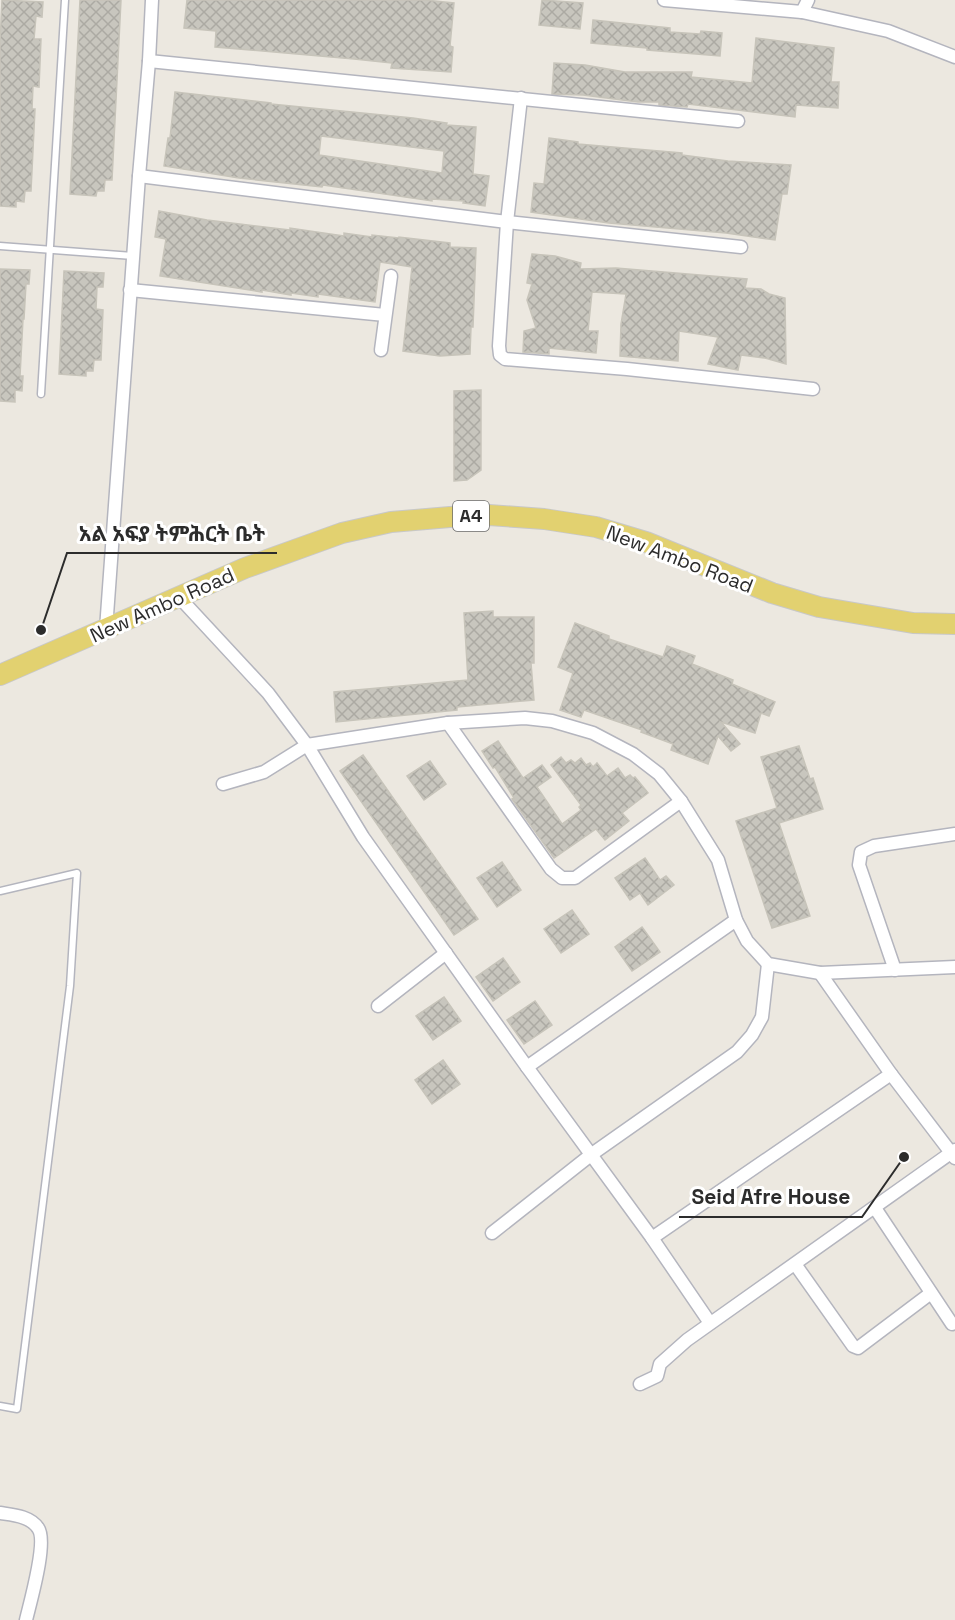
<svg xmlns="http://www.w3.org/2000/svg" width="955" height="1620" font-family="'Space Grotesk','Noto Sans Ethiopic',sans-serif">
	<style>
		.building { fill: url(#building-cross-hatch); stroke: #c7c4ba; stroke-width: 1.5; fill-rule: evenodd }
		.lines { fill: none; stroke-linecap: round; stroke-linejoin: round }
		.lane-casing { stroke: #b4b5be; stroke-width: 9 }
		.street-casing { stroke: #b4b5be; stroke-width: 15 }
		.primary-casing { stroke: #c8c8c8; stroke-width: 22 }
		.lane { stroke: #fff; stroke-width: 6 }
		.street { stroke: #fff; stroke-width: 12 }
		.primary { stroke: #e2d170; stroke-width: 20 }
		.labels { text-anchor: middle; stroke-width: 6; stroke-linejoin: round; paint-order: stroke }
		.shield { fill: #fff; stroke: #6b6b6b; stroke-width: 1.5 }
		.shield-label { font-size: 18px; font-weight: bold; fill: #2c2c2c }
		.street-label { font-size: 20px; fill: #2c2c2c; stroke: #fff }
		.leader { fill: none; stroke: #2c2c2c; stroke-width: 2 }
		.callout-dot { fill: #2c2c2c; stroke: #fff; stroke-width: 2 }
		.callout-label { font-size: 21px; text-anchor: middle; font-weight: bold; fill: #2c2c2c; stroke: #fff; stroke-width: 6; stroke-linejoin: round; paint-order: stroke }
	</style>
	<defs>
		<pattern id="building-cross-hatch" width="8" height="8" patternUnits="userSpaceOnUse" patternTransform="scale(1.5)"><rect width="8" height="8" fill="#c8c6be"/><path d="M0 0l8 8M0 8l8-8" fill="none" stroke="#acaaa3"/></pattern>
	</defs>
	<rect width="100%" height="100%" fill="#ece8e0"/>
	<g class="building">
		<path d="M2,0L43,2L42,17L36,16L34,39H41L39,87L33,86L32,109H35L31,191H25L24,202L16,201V207L0,206V43Z"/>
		<path d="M80,0H121L112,180H105L104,191H97L96,196L70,194Z"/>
		<path d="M187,0H425L454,3L450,46L453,47L451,72L391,68L392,63L354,59L215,47L216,31L184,28Z"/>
		<path d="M542,0L583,3L580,29L539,25Z"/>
		<path d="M593,20L670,28V32L700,34L701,31L722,33L720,56L647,50V48L591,43Z"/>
		<path d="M756,38L834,48L831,82H839L838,108L796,105L795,117L688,104L687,107L659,105V102H638L583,95L552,94L554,63L585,65L625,72H692L691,77L752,83Z"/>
		<path d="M175,92L271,103V104L413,118L447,123L446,125L476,127L473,174L489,176L485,206L463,203L464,201L432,199V201L323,185L322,187L239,178L164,166L168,138H170ZM321,136L444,151L442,173L319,155Z"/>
		<path d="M549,138L578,142V144L682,153V155L728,161L791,165L787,194H782L775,240L726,233L609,223L531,212L534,183L544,184Z"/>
		<path d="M159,211L207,220L290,230V228L344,236V233L372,237V235L399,238V237L450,243V247L476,248L473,327H471L470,354L440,356L403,351L412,267L380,262L375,302L318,294V297L291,293V295L262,290V292L160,276L166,239L155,237Z"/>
		<path d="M532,254L555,256L581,263L580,269L616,268L747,279L745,288L761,289L769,294L785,298L786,364L765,358L741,355L738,370L708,364L718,337L679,331L678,361L620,356L621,324L626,294L592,292L588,331H598L596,353L549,348V354L523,352L524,331L536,328L527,300L532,284L527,283Z"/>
		<path d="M0,269L30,270L29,284H26L24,319H23L20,376H23L22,391L15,390V402L0,401Z"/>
		<path d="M64,271L104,273L103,287H97L96,309L103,310L101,360H94L93,371H86V376L59,374Z"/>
		<path d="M481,390V470L467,480L454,481V391Z"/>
		<path d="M493,611V617H534V663H531L534,700L457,707V710L336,722L334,692L468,680L464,613Z"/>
		<path d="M575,623L609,636V639L663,657L667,646L695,656L692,664L733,680L732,684L775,702L769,716L761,713L755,733L721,722L740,744L731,751L718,736L708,764L671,750L673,744L641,732L642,730L584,710L581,717L560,710L573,673L558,667Z"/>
		<path d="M498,741L523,778L542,765L551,777L537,787L562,824L581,810L579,807L581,805L551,765L561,757L566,763L571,760L575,763L581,758L586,765L590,763L593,767L597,763L607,776L618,768L625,778L630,775L633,778L635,777L648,793L622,813L629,821L605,840L596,829L554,858L512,799L514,798L495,767L493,768L482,751Z"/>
		<path d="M799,746L810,779L813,778L823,809L779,823L810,916L772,928L736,821L777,808L761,757Z"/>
		<path d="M363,755L478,919L454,935L340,771Z"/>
		<path d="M430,761L446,784L424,800L407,776Z"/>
		<path d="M645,858L660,880L666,876L674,885L648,905L640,893L630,900L615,878Z"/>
		<path d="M502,862L521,890L497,907L477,878Z"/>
		<path d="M572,910L589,934L561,953L544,929Z"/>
		<path d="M642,927L660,952L632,971L615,947Z"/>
		<path d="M503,958L520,982L493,1001L476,977Z"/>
		<path d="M444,997L461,1021L433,1040L416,1016Z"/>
		<path d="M535,1001L552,1025L524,1044L507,1020Z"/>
		<path d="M443,1060L460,1084L432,1104L415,1080Z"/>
	</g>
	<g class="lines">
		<defs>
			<g id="lane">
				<path d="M0,246L133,256"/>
				<path d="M41,394L65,0"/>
				<path d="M0,891L77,873L70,986L17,1409L0,1406"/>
			</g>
			<g id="street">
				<path d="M664,0L802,12L888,31L955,57"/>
				<path d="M802,12L808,0"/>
				<path d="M149,61L738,121"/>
				<path d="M521,98L507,222L499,346L500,355L505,359L627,369L813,389"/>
				<path d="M139,176L507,222L741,247"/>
				<path d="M130,290L385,315"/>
				<path d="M381,350L391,276"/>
				<path d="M179,597L268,693L307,745L363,837L527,1067L652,1238L710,1323"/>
				<path d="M106,629L139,176L149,61L152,0"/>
				<path d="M448,723L551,869L562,878H575L681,801"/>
				<path d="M223,784L264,772L307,745L448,723L525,718L552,721L593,733L633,754L659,774L681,801L718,860L736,920L747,941L768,964L820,973L955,967"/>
				<path d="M895,970L859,865L861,852L874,846L955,834"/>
				<path d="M820,973L891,1074L955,1158"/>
				<path d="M378,1006L446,953"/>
				<path d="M527,1067L736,920"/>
				<path d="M875,1208L952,1324"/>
				<path d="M492,1233L592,1154L737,1052L752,1035L762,1017L768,964"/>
				<path d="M652,1238L891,1074"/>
				<path d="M795,1264L853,1346L858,1348L931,1293"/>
				<path d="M640,1384L657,1376L660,1364L687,1340L955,1150"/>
				<path d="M0,1513C13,1515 30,1516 38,1528C48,1541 30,1603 26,1620"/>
			</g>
			<path id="primary" d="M0,675L245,568L342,533L391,522L450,517L489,515L544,519L596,527L646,542L772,593L819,607L913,623L955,624"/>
		</defs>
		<use href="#lane" class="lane-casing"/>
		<use href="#street" class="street-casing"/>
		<use href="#primary" class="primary-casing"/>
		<use href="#lane" class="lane"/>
		<use href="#street" class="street"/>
		<use href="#primary" class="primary"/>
	</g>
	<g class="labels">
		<rect class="shield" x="453" y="501" width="36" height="30" rx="4.5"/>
		<g class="shield-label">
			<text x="471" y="522">A4</text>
		</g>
		<g class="street-label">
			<text transform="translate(680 559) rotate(21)" y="7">New Ambo Road</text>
			<text transform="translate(162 605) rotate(-24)" y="7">New Ambo Road</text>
		</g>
	</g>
	<path class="leader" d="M41 630L67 553H277M904 1157L862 1217H679"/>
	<g class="callout-dot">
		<circle cx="41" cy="630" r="6"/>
		<circle cx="904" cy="1157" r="6"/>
	</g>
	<g class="callout-label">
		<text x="172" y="541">አል አፍያ ትምሕርት ቤት</text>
		<text x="771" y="1204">Seid Afre House</text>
	</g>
</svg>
